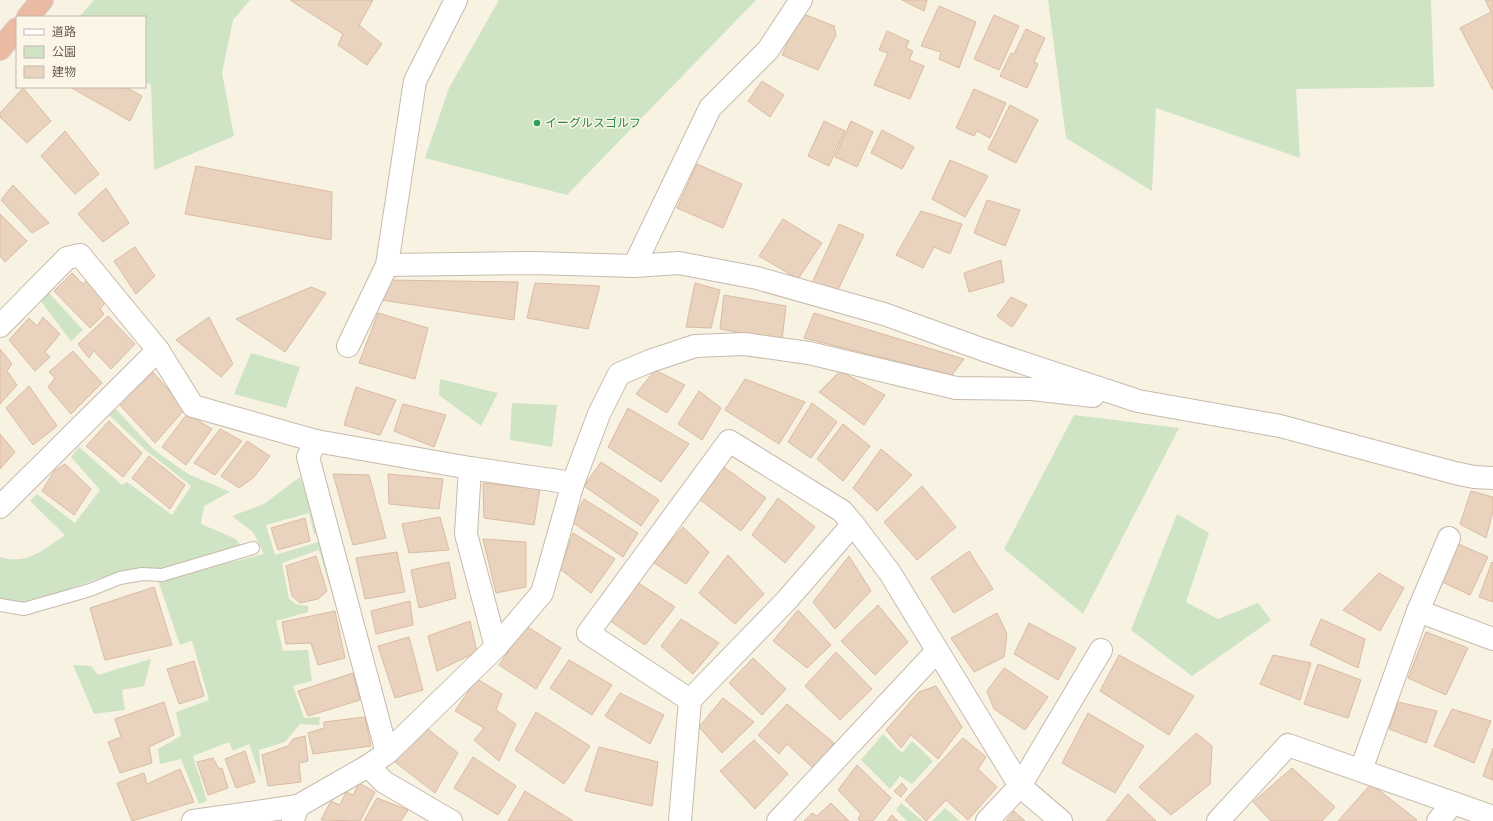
<svg xmlns="http://www.w3.org/2000/svg" width="1493" height="821" font-family="'Work Sans','Noto Sans JP',sans-serif">
	<style>
		.green { fill: #cfe4c4 }
		.building { fill: #ead3be; stroke: #dabba1 }
		.lines { fill: none; stroke-linecap: round; stroke-linejoin: round }
		.lane-casing { stroke: #c7baac; stroke-width: 14 }
		.street-casing { stroke: #c7baac; stroke-width: 24 }
		.highway-casing { stroke: #d9d4d1; stroke-width: 24 }
		.lane { stroke: #fff; stroke-width: 12 }
		.street { stroke: #fff; stroke-width: 22 }
		.highway { stroke: #ebbaa2; stroke-width: 22 }
		.leisure-dot { fill: #2e9e5b; stroke: #fcf6e8; stroke-width: 1.5 }
		.labels { text-anchor: middle; stroke-width: 3; stroke-linejoin: round; paint-order: stroke }
		.leisure-label { font-size: 12px; fill: #27864d; stroke: #fcf6e8; text-anchor: start }
	</style>
	<rect width="100%" height="100%" fill="#f8f2e3"/>
	<g class="green">
		<path d="M94,0H250L233,20L222,73L234,136L154,170L151,85L145,82V17H79Z"/>
		<path d="M499,0H756L567,195L425,158L449,88Z"/>
		<path d="M1048,0H1431L1434,87L1296,89L1300,158L1156,108L1152,191L1066,138Z"/>
		<path d="M49,293L83,330L71,341L40,300Z"/>
		<path d="M251,353L300,367L286,408L234,394Z"/>
		<path d="M440,379L498,393L481,426L439,395Z"/>
		<path d="M512,403L557,405L552,447L510,440Z"/>
		<path d="M113,406L154,450L188,474L230,492L204,506L201,524L236,539L241,546L162,568L121,571L25,604L0,598V557C26,566 44,549 65,535L30,501L37,494L75,523L100,490L71,457L79,447L122,485L127,482L172,515L191,486L147,451L106,412Z"/>
		<path d="M1074,415L1179,428L1083,614L1004,549Z"/>
		<path d="M300,477L320,532L314,535L309,513L266,525L275,555L325,540L337,592L332,594L319,550L282,563L289,599L296,604L308,606V612L276,621L283,651L308,650L312,681L293,686L304,718L320,717L319,725L300,724L285,742L259,750L261,778L249,744L233,751L229,742L193,756L207,801L199,804L181,759L160,764L158,749L181,736L176,712L209,700L192,641L180,645L158,580L264,554L253,532L232,516L264,504Z"/>
		<path d="M1177,514L1209,533L1186,602L1218,619L1258,603L1271,620L1192,676L1131,630Z"/>
		<path d="M151,659L144,686L122,690L125,710L94,714L73,665L91,666L98,675Z"/>
		<path d="M883,734L902,753L912,741L933,761L912,784L900,776L890,789L861,760Z"/>
		<path d="M901,803L923,821H907L896,810Z"/>
		<path d="M945,808L960,821H932Z"/>
	</g>
	<g class="building">
		<path d="M290,0H373L359,25L382,44L367,65L338,45L343,34Z"/>
		<path d="M902,0H927L924,11Z"/>
		<path d="M1485,0H1493V90L1460,28L1491,12Z"/>
		<path d="M939,6L976,22L959,68L939,59L941,52L921,46Z"/>
		<path d="M801,13L834,26L836,35L818,70L782,55Z"/>
		<path d="M994,15L1019,26L999,70L974,59Z"/>
		<path d="M1026,29L1045,38L1034,62L1038,64L1027,88L1000,76L1011,53L1014,54Z"/>
		<path d="M887,31L909,41L906,48L913,51L909,60L924,66L910,99L874,85L888,53L879,50Z"/>
		<path d="M762,81L784,95L770,117L748,101Z"/>
		<path d="M70,87H125L142,96L130,121Z"/>
		<path d="M23,88L51,121L27,143L0,117V113Z"/>
		<path d="M974,89L1006,103L990,138L977,131L974,136L956,128Z"/>
		<path d="M1010,105L1038,120L1016,163L988,149Z"/>
		<path d="M824,121L845,131L829,166L808,156Z"/>
		<path d="M851,121L873,132L857,167L835,157Z"/>
		<path d="M882,130L914,147L902,169L871,153Z"/>
		<path d="M65,131L99,174L75,194L41,156Z"/>
		<path d="M950,160L988,176L965,217L932,199Z"/>
		<path d="M697,164L742,184L723,228L677,208Z"/>
		<path d="M196,166L332,192L331,240L185,214Z"/>
		<path d="M13,185L49,223L32,233L1,200Z"/>
		<path d="M106,188L129,223L103,242L78,214Z"/>
		<path d="M987,200L1020,210L1005,246L974,233Z"/>
		<path d="M921,211L962,224L950,254L934,247L923,268L896,255Z"/>
		<path d="M0,214L27,241L5,262L0,256Z"/>
		<path d="M783,219L822,243L798,279L759,256Z"/>
		<path d="M839,224L864,235L836,294L812,283Z"/>
		<path d="M135,247L155,276L136,294L114,261Z"/>
		<path d="M1001,260L1004,282L969,292L964,273Z"/>
		<path d="M72,273L83,284L88,279L107,300L100,309L104,314L90,328L54,291Z"/>
		<path d="M390,280L518,282L514,320L381,300Z"/>
		<path d="M535,283L600,286L588,329L527,318Z"/>
		<path d="M695,283L720,290L711,328L686,327Z"/>
		<path d="M311,287L326,293L285,352L236,319Z"/>
		<path d="M724,295L786,306L782,340L720,329Z"/>
		<path d="M1011,297L1027,305L1012,327L997,316Z"/>
		<path d="M378,313L428,328L415,379L359,363Z"/>
		<path d="M814,313L964,359L952,375L804,338Z"/>
		<path d="M108,316L135,344L111,369L94,351L89,358L78,344Z"/>
		<path d="M43,317L60,334L45,352L50,357L35,371L9,340L29,318L37,326Z"/>
		<path d="M209,317L233,364L221,377L176,340Z"/>
		<path d="M0,349L12,364L7,371L17,385L0,404Z"/>
		<path d="M73,351L102,383L71,414L48,387L55,378L49,372Z"/>
		<path d="M655,370L685,385L667,413L636,394Z"/>
		<path d="M840,371L885,395L864,425L819,392Z"/>
		<path d="M153,372L185,409L155,443L119,404Z"/>
		<path d="M745,379L805,402L779,444L725,410Z"/>
		<path d="M29,386L57,426L33,445L6,408Z"/>
		<path d="M356,387L396,400L380,435L344,425Z"/>
		<path d="M699,391L721,408L702,440L678,424Z"/>
		<path d="M812,403L837,422L811,458L788,442Z"/>
		<path d="M403,404L446,415L434,447L394,431Z"/>
		<path d="M628,408L689,444L661,482L608,447Z"/>
		<path d="M187,414L212,429L186,465L162,447Z"/>
		<path d="M109,421L142,453L123,477L86,446Z"/>
		<path d="M843,424L870,446L843,481L817,459Z"/>
		<path d="M220,429L242,441L215,475L194,463Z"/>
		<path d="M0,434L15,452L0,469Z"/>
		<path d="M247,441L270,456L254,477L239,488L221,476Z"/>
		<path d="M881,449L912,475L877,511L853,488Z"/>
		<path d="M149,456L185,485L170,509L132,478Z"/>
		<path d="M601,462L659,500L641,526L584,486Z"/>
		<path d="M65,464L91,489L74,515L42,491L54,471Z"/>
		<path d="M724,467L766,498L741,531L699,499Z"/>
		<path d="M333,474L369,475L386,538L353,545Z"/>
		<path d="M388,474L443,479L439,509L389,504Z"/>
		<path d="M483,483L540,489L534,525L484,518Z"/>
		<path d="M922,486L956,527L917,560L884,522Z"/>
		<path d="M1471,491L1493,497V511L1486,538L1460,524Z"/>
		<path d="M778,498L815,527L785,563L752,535Z"/>
		<path d="M584,499L638,533L623,557L572,522Z"/>
		<path d="M440,517L449,550L409,553L402,524Z"/>
		<path d="M305,518L310,541L278,550L271,528Z"/>
		<path d="M683,527L709,552L686,584L653,562Z"/>
		<path d="M573,533L615,559L591,593L560,569Z"/>
		<path d="M483,539L526,542V587L496,593Z"/>
		<path d="M1454,542L1488,557L1470,595L1438,580Z"/>
		<path d="M969,551L993,589L954,613L931,578Z"/>
		<path d="M397,552L405,592L365,599L356,558Z"/>
		<path d="M728,555L764,594L735,624L699,593Z"/>
		<path d="M316,556L327,591L318,599L300,603L292,596L286,566Z"/>
		<path d="M849,556L871,591L835,629L813,602Z"/>
		<path d="M449,562L456,598L419,608L411,570Z"/>
		<path d="M1492,562L1493,563V602L1479,597Z"/>
		<path d="M1379,573L1404,588L1380,631L1343,610Z"/>
		<path d="M634,580L675,607L645,645L609,620Z"/>
		<path d="M154,587L172,645L105,660L90,608Z"/>
		<path d="M410,601L413,625L376,634L371,611Z"/>
		<path d="M878,605L908,642L875,675L841,641Z"/>
		<path d="M798,610L831,645L807,668L773,641Z"/>
		<path d="M335,611L345,658L318,665L311,643L286,644L282,622Z"/>
		<path d="M997,613L1007,634L1004,657L974,672L951,638Z"/>
		<path d="M681,619L719,643L693,674L661,646Z"/>
		<path d="M1321,619L1365,639L1358,668L1310,645Z"/>
		<path d="M470,621L477,652L437,671L428,636Z"/>
		<path d="M1029,623L1076,648L1058,680L1014,654Z"/>
		<path d="M526,626L561,648L536,689L499,665Z"/>
		<path d="M1426,632L1468,648L1446,695L1408,678Z"/>
		<path d="M409,637L423,690L395,698L378,646Z"/>
		<path d="M836,652L872,689L840,720L805,686Z"/>
		<path d="M1119,655L1194,696L1169,735L1100,691Z"/>
		<path d="M1273,655L1311,663L1300,700L1260,684Z"/>
		<path d="M753,658L786,689L762,715L729,683Z"/>
		<path d="M569,660L612,685L592,715L550,688Z"/>
		<path d="M194,661L204,696L179,704L167,669Z"/>
		<path d="M1318,664L1361,680L1348,718L1304,704Z"/>
		<path d="M1004,668L1048,697L1025,730L994,709L987,691Z"/>
		<path d="M353,673L360,700L308,716L298,691Z"/>
		<path d="M477,679L502,694L496,710L516,724L499,761L474,740L484,728L455,711Z"/>
		<path d="M936,686L962,727L938,759L911,735L901,748L886,730L919,692Z"/>
		<path d="M620,693L664,715L650,744L605,716Z"/>
		<path d="M723,698L754,722L722,753L699,727Z"/>
		<path d="M164,702L174,735L149,747L152,763L120,773L108,742L121,737L115,719Z"/>
		<path d="M1398,702L1437,711L1426,743L1389,729Z"/>
		<path d="M787,704L834,743L814,769L787,744L779,754L758,735Z"/>
		<path d="M1452,709L1491,721L1474,763L1434,746Z"/>
		<path d="M536,712L590,746L564,784L515,750Z"/>
		<path d="M1088,713L1144,746L1115,793L1062,763Z"/>
		<path d="M365,717L371,746L313,754L308,733L324,728V722Z"/>
		<path d="M424,726L458,753L435,793L395,762Z"/>
		<path d="M1196,733L1212,746L1210,784L1171,815L1139,787Z"/>
		<path d="M305,736L308,761L299,763L301,782L268,786L262,755L288,746L293,739Z"/>
		<path d="M963,738L986,757L978,769L997,787L968,820L946,800L926,821L905,800Z"/>
		<path d="M754,740L788,774L755,809L720,771Z"/>
		<path d="M599,747L658,762L652,806L585,791Z"/>
		<path d="M1493,748V780L1483,776Z"/>
		<path d="M245,751L255,782L236,788L225,759Z"/>
		<path d="M473,757L516,786L498,815L454,788Z"/>
		<path d="M213,758L219,769L222,768L228,788L208,795L197,762Z"/>
		<path d="M857,765L891,798L873,821H860L858,819L861,814L838,790Z"/>
		<path d="M1292,768L1335,807L1322,821H1271L1253,802Z"/>
		<path d="M180,769L194,802L132,821L117,783L144,773L147,784Z"/>
		<path d="M359,783L375,792L360,821L321,820L331,801L340,805L346,792L353,795Z"/>
		<path d="M902,783L907,789L901,797L894,791Z"/>
		<path d="M1371,784L1417,820L1415,821H1338Z"/>
		<path d="M525,791L573,821H508Z"/>
		<path d="M1128,794L1156,821H1106Z"/>
		<path d="M377,798L408,810L401,821H364Z"/>
		<path d="M831,803L849,821H804L812,813L817,816Z"/>
		<path d="M1014,811L1025,821H1006Z"/>
		<path d="M892,815L898,821H887Z"/>
	</g>
	<g class="lines">
		<defs>
			<path id="lane" d="M0,605L24,609L90,590L120,578L142,574L162,575L253,548"/>
			<g id="street">
				<path d="M387,265L534,263L634,266L679,263L757,278L884,314L984,350L1138,401L1280,426L1455,473L1474,477L1493,478"/>
				<path d="M634,266L710,108L768,50L801,0"/>
				<path d="M0,326L67,258L80,255L158,350L193,406L316,441L470,468L573,483"/>
				<path d="M348,346L387,265L415,81L456,0"/>
				<path d="M316,441L308,457L387,753L368,766L384,782L451,821"/>
				<path d="M470,468L466,534L496,647"/>
				<path d="M0,507L158,350"/>
				<path d="M1418,611L1493,639"/>
				<path d="M690,700L786,601L853,524"/>
				<path d="M387,753L496,647L542,593L573,483L599,414L619,374L650,361L695,346L744,344L809,353L956,388L1032,389L1093,396"/>
				<path d="M1361,770L1418,611L1449,538"/>
				<path d="M293,820L298,806L368,766"/>
				<path d="M193,821L298,806"/>
				<path d="M680,821L690,700L588,633L729,441L842,511L853,524L890,573L1020,786L1061,821"/>
				<path d="M778,821L937,651"/>
				<path d="M987,821L1020,786L1101,650"/>
				<path d="M1218,821L1288,745L1493,817"/>
				<path d="M1438,821L1453,803"/>
			</g>
			<g id="highway">
				<path d="M28,17L42,0"/>
				<path d="M0,49L17,29"/>
			</g>
		</defs>
		<use href="#lane" class="lane-casing"/>
		<use href="#street" class="street-casing"/>
		<use href="#highway" class="highway-casing"/>
		<use href="#lane" class="lane"/>
		<use href="#street" class="street"/>
		<use href="#highway" class="highway"/>
	</g>
	<circle class="leisure-dot" cx="537" cy="123" r="4"/>
	<g class="labels">
		<g class="leisure-label">
			<text x="545" y="127">イーグルスゴルフ</text>
		</g>
	</g>
	<rect x="16" y="16" width="130" height="72" fill="#fcf6e8" stroke="#c3b8aa"/>
	<rect x="24" y="29" width="20" height="6" fill="#ffffff" stroke="#c3b8aa"/>
	<text x="52" y="36" font-size="12" fill="#6d5a4d">道路</text>
	<rect x="24" y="46" width="20" height="12" fill="#cfe4c4" stroke="#c3b8aa"/>
	<text x="52" y="56" font-size="12" fill="#6d5a4d">公園</text>
	<rect x="24" y="66" width="20" height="12" fill="#ead3be" stroke="#c3b8aa"/>
	<text x="52" y="76" font-size="12" fill="#6d5a4d">建物</text>
</svg>
